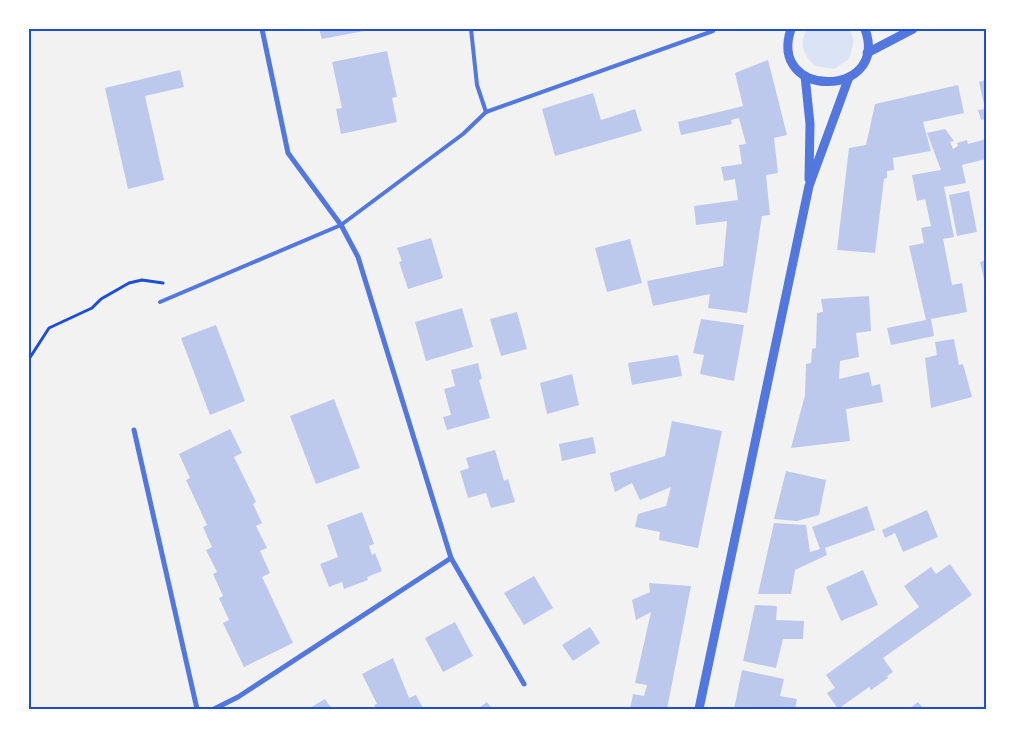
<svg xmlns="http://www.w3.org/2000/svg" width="1015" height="738" font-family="'Fira Sans',sans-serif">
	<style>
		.green { fill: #dbe4f7 }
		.building { fill: #bdc9ec }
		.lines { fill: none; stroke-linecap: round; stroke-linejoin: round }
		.path { stroke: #1d4ed8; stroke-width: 3 }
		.service { stroke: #5277de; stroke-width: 4 }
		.minor { stroke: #5277de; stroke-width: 5 }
		.tertiary { stroke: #5277de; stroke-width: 9 }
		.neatline { fill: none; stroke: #1d4ed8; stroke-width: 2 }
	</style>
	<rect width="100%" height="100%" fill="#f2f2f2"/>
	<path class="green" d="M808,29H849L854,41L849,59L834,69L815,66C804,56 797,42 808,29Z"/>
	<g class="building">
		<path d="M319,29H369V30L322,39Z"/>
		<path d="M387,51L397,97L392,98L397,122L341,134L336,109L342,108L332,62Z"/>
		<path d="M768,60L787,135L774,138L778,173L766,175L770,215L762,216L747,313L708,308L710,294L653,306L647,281L723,266L727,221L696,225L694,206L738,200L735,179L724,181L721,167L742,164L739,145L746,144L739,118L731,120L732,124L681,135L678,122L743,106L735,73Z"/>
		<path d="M180,70L184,87L145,96L164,180L128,189L105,88Z"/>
		<path d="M986,80V119L981,120L978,110L985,109L979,82Z"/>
		<path d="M958,85L964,113L923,122L931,151L893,158L894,170L887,171V178L884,179L875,253L837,250L849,148L866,145L875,104Z"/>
		<path d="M593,93L601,120L635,109L642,131L555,156L542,109Z"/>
		<path d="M945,129L954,141L950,142L953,149L958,146L957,143L967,140L968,144L986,139V159L962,165L966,183L944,187L954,237L943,239L952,285L962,283L967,312L931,319L934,336L891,345L887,328L926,320L909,246L924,243L921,228L931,226L925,199L917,201L912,175L941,170L927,133Z"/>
		<path d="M969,191L977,232L957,236L949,195Z"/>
		<path d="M431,238L443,278L408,289L399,262L402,261L397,248Z"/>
		<path d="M630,239L642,283L607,292L595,248Z"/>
		<path d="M986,260V278L984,279L980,262Z"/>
		<path d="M869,296L871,331L856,333L859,357L840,361L839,379L869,372L872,386L880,384L883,402L846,409L850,441L791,448L805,395L806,364L811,363L812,349L816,348L817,313L823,312L821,299Z"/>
		<path d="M462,308L473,347L426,361L415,322Z"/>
		<path d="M517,312L527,349L501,356L490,319Z"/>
		<path d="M701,319L744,325L734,381L700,374L704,355L693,353Z"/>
		<path d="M216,325L245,401L210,415L181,338Z"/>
		<path d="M954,339L959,365L963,364L972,397L931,408L925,358L937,355L935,342Z"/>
		<path d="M678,355L682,376L632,385L628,363Z"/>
		<path d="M478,363L482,379L479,380L490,418L447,430L443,417L451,415L444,389L455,386L451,370Z"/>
		<path d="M572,374L579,405L547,414L540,383Z"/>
		<path d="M334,399L360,468L316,484L290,416Z"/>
		<path d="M672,421L722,431L698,548L659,540L660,532L635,527L638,514L666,506L671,487L640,500L632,483L615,492L611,479L610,473L665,456Z"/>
		<path d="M230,429L242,453L234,457L256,502L253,504L262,523L256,526L267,548L260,551L270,573L262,577L293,643L244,667L223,623L229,620L219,598L223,596L213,574L217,572L206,550L212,547L203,527L207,525L186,480L190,478L179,454Z"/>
		<path d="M593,437L596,453L562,461L559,444Z"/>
		<path d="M495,450L504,481L508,479L515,502L491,508L486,493L468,498L460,471L469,468L466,458Z"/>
		<path d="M786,471L826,480L819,515L797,521L774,519Z"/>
		<path d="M867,506L875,530L825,548L827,555L795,570L791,594H758L774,523L806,525L810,552L820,549L812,527Z"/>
		<path d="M927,510L938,537L903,552L895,533L885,538L882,530Z"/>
		<path d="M362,512L374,544L369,546L372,555L375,553L382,571L367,577L368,580L344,589L342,582L329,587L320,564L338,557L327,525Z"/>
		<path d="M950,564L972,595L883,658L893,672L887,676L888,678L871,690L869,687L838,709L827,693L835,688L826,675L919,607L904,586L931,567L936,574Z"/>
		<path d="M863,570L878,605L841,621L826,587Z"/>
		<path d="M534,576L553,608L524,625L504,593Z"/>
		<path d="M649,583L691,586L667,709H630L633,694L644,696L647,685L635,683L651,612L636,620L632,600L650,592Z"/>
		<path d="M755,605L777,606L776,620L804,621L803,639H783L776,668L743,661Z"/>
		<path d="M455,622L473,656L443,672L425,638Z"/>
		<path d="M590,627L600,643L573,661L562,645Z"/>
		<path d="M393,658L409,698L416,695L423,708L377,709L374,705L377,704L362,674Z"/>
		<path d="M742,670L784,679L780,696L797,699L795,709H734Z"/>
		<path d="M325,699L332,709H308Z"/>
		<path d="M487,702L492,709H477Z"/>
		<path d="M918,702L924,709H909Z"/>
	</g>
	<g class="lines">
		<path class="path" d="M29,359L49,328L92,308L101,299L129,283L142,280L163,283"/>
		<g class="service">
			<path d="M471,29L477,85L486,112"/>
			<path d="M160,302L341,225L463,134L486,112L713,31"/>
		</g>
		<g class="minor">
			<path d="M262,29L288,153L341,225L358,257L451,558L524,684"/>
			<path d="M134,430L197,709"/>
			<path d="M214,709L238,697L451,558"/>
		</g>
		<g class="tertiary">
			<path d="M791,29C767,100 890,98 865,29"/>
			<path d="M867,53L913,29"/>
			<path d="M805,76L810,124L809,179"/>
			<path d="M699,709L809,186L849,77"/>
		</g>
	</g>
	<rect width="1015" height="738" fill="none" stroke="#ffffff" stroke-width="60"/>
	<rect x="30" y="30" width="955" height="678" class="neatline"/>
</svg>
